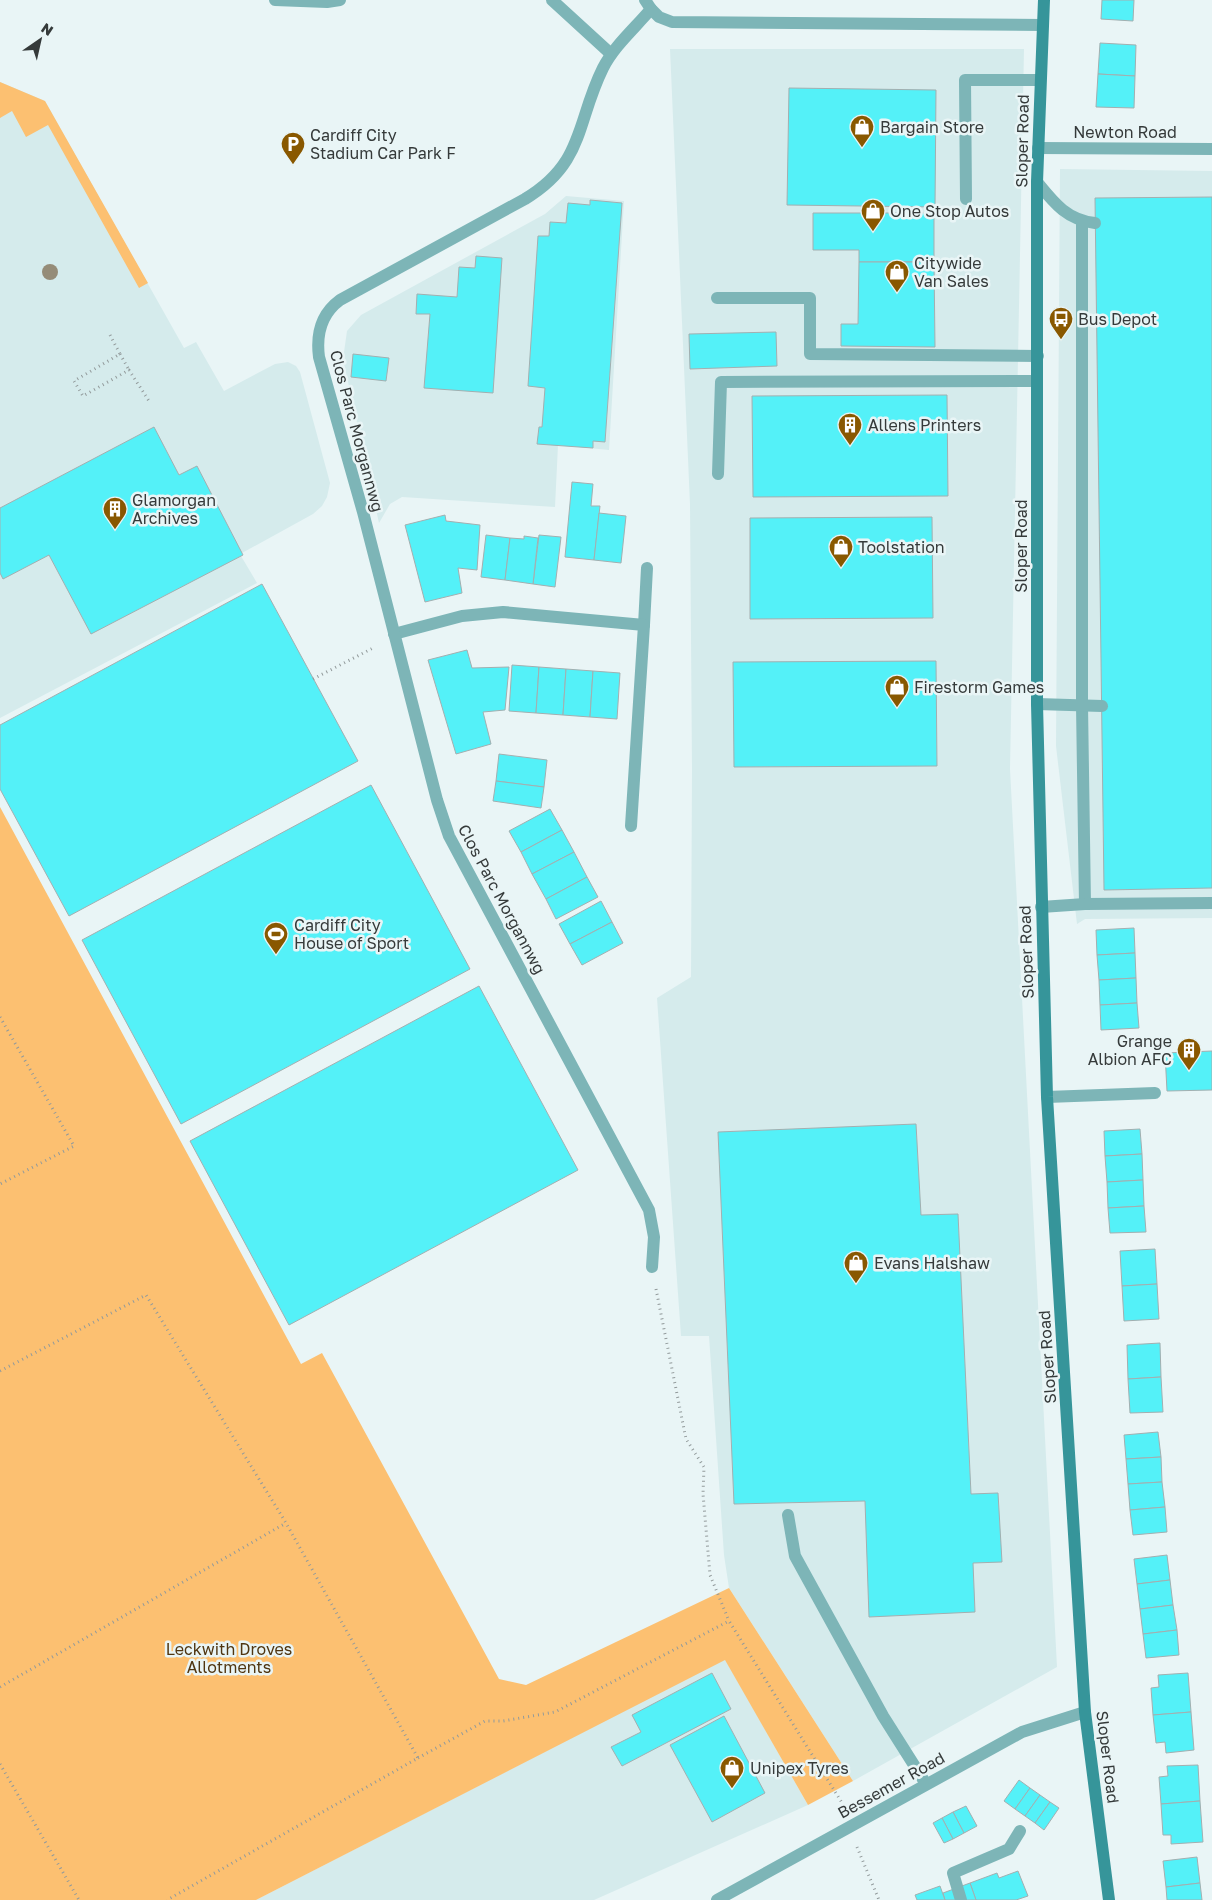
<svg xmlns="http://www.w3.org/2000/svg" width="1212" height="1900" font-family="'Golos Text',sans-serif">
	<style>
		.built { fill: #d5ebec }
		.green { fill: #fcc071 }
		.building { fill: #54f1f8; stroke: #a3afb0 }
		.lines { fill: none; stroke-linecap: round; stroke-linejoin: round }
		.path { stroke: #929a9b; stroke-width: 3; stroke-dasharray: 1 4; stroke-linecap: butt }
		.lane { stroke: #7db5b7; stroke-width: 12 }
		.street { stroke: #7db5b7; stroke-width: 12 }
		.secondary { stroke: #36959a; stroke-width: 12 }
		.tree { fill: #958c78 }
		.labels { text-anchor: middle; stroke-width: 5; stroke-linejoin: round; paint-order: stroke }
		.poi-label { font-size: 16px; fill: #353a3a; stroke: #e9f5f6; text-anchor: start }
		.street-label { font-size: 16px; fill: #353a3a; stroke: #e9f5f6 }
		.park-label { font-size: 16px; fill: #503611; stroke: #e9f5f6 }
	</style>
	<rect width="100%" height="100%" fill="#e9f5f6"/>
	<g class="built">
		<path d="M670,49H1024L1010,769L1057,1667L853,1781L729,1588L724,1555L709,1336H681L657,998L691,977L692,769L690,504Z"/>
		<path d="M0,82L45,101L184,348L196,342L224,391L275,364L288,362L296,366L300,372L330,483L327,497L322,506L313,514L242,553L241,556L257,583L0,718Z"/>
		<path d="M1060,169L1212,171V918L1085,919L1077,924L1056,746Z"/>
		<path d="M566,196L624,201L609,450L558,445L555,507L402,497L390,504L379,523L343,359L347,331L361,315L545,214Z"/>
		<path d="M725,1659L808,1805L594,1900H256Z"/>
	</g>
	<g class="green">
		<path d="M0,82L45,101L148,283L139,288L48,125L26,137L12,111L0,118Z"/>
		<path d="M0,807L301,1364L322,1353L499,1679L526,1685L729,1588L853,1781L808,1805L725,1660L256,1900H0Z"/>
	</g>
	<g class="building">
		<path d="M1102,0H1134L1133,21L1101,19Z"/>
		<path d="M1100,43L1136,45L1135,76L1098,74Z"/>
		<path d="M1098,74L1135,76L1134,108L1096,107Z"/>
		<path d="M789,88L936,90L935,207L787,205Z"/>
		<path d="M1212,197V888L1104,890L1095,198Z"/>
		<path d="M590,200L622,203L605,442L593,441V448L537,444L539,427H542L545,388L528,386L538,236H549L550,222L566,223L568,203L590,205Z"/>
		<path d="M813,213H934V262H859V250H813Z"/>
		<path d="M476,256L502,258L493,393L424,388L430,314H416L417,294L457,297L459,267L475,268Z"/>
		<path d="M859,262H934L935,347L841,346V324H858Z"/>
		<path d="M776,332L777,366L690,369L689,334Z"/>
		<path d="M353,354L389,358L386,381L351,377Z"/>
		<path d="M947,395L948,496L753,497L752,396Z"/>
		<path d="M154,427L179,475L197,466L243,555L91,634L49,555L3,579L0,573V508Z"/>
		<path d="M572,482L593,484L591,506H600L594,560L565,557Z"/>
		<path d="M599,513L626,516L621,563L594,560Z"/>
		<path d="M445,515L446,521L480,525L477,570L458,568L462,593L425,602L405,525Z"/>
		<path d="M932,517L933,618L750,619V518Z"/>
		<path d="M486,535L510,538L505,580L481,577Z"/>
		<path d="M539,535L561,537L555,587L533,584Z"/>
		<path d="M524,536L538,538L533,584L505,580L510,538L524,539Z"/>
		<path d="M262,584L358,761L69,916L0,789V725Z"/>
		<path d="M467,650L472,668L509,667L505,710L483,712L491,744L456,754L428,660Z"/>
		<path d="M936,661L937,766L734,767L733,662Z"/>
		<path d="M512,665L539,667L536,713L509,711Z"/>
		<path d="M539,667L566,669L563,715L536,713Z"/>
		<path d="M566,669L593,671L590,717L563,715Z"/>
		<path d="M593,671L620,673L617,719L590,717Z"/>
		<path d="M499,754L547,760L544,787L496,781Z"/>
		<path d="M496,781L544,787L541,808L493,801Z"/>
		<path d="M371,785L470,969L181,1124L82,940Z"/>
		<path d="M550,809L562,830L521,852L509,831Z"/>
		<path d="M562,830L574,852L532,874L521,852Z"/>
		<path d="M574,852L587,877L546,899L532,874Z"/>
		<path d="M587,877L598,897L556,919L546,899Z"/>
		<path d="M601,901L612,922L570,944L559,924Z"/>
		<path d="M612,922L623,943L582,965L570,944Z"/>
		<path d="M1134,928L1135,953L1097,955L1096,930Z"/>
		<path d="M1135,953L1136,978L1099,980L1097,955Z"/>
		<path d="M1136,978L1137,1003L1100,1005L1099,980Z"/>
		<path d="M479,986L578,1170L289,1325L190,1141Z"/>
		<path d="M1137,1003L1139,1028L1101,1030L1100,1005Z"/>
		<path d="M1212,1051V1090L1167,1091L1165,1053Z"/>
		<path d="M916,1124L921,1215L958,1214L971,1494L998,1493L1002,1562L973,1563L975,1612L869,1617L865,1501L734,1504L718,1132Z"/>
		<path d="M1140,1129L1142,1154L1105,1156L1104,1131Z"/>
		<path d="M1142,1154L1143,1180L1107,1182L1105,1156Z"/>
		<path d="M1143,1180L1144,1206L1108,1208L1107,1182Z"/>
		<path d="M1144,1206L1146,1232L1110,1233L1108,1208Z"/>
		<path d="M1155,1249L1157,1284L1122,1286L1120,1251Z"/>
		<path d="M1157,1284L1159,1319L1124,1321L1122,1286Z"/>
		<path d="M1160,1343L1161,1377L1128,1379L1127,1345Z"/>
		<path d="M1161,1377L1163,1412L1130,1413L1128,1379Z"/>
		<path d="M1158,1432L1161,1457L1126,1459L1124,1435Z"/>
		<path d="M1161,1457L1162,1482L1128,1484L1126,1459Z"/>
		<path d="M1162,1482L1165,1507L1130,1510L1128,1484Z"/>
		<path d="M1165,1507L1167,1532L1133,1535L1130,1510Z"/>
		<path d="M1167,1555L1170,1580L1137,1584L1134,1559Z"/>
		<path d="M1170,1580L1173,1605L1140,1609L1137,1584Z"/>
		<path d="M1173,1605L1177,1630L1143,1634L1140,1609Z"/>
		<path d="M1177,1630L1179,1655L1146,1658L1143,1634Z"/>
		<path d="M712,1673L731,1709L622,1766L611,1747L641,1732L632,1715Z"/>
		<path d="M1188,1673L1191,1712L1153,1715L1151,1688L1159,1687L1158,1675Z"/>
		<path d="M1191,1712L1194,1750L1166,1753L1165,1742L1156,1743L1153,1715Z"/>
		<path d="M724,1716L765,1793L712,1822L670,1745Z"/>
		<path d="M1198,1765L1200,1801L1161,1804L1159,1777L1168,1776L1167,1766Z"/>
		<path d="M1019,1780L1030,1788L1015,1809L1004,1801Z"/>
		<path d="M1030,1788L1040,1795L1025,1816L1015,1809Z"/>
		<path d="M1040,1795L1050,1802L1035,1823L1025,1816Z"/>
		<path d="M1200,1801L1203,1842L1171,1844V1835H1163L1161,1804Z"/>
		<path d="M1050,1802L1059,1808L1044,1830L1035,1823Z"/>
		<path d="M966,1806L977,1826L964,1833L953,1812Z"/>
		<path d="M953,1812L964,1833L953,1839L942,1818Z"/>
		<path d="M942,1818L953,1839L944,1843L933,1823Z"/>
		<path d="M1197,1857L1200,1883L1166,1887L1163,1861Z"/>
		<path d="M1018,1871L1028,1896L1016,1900H976L970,1883L997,1873L999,1878Z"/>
		<path d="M970,1883L976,1900H945L943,1893Z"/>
		<path d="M1200,1883L1202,1900H1167L1166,1887Z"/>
		<path d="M940,1886L945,1900H917L915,1895Z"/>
	</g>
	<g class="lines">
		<g class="path">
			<path d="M110,335L120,354L74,381L83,396L129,370L149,401"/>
			<path d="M120,354L129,370"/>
			<path d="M313,679L375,647"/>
			<path d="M0,1017L74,1146L0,1184"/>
			<path d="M656,1289L686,1439L704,1467L703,1494L710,1575L729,1621"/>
			<path d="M0,1371L146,1295L286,1523L418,1758L167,1900"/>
			<path d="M0,1687L286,1523"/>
			<path d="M418,1758L485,1721H503L555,1712L729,1621L844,1806"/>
			<path d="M0,1764L79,1900"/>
			<path d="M857,1847L879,1900"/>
		</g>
		<g class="lane">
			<path d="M275,0L327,2L340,0"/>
			<path d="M552,0L611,54"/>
			<path d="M645,0L651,9"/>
			<path d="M1037,182C1054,203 1067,220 1095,223"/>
			<path d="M966,199L965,80H1040"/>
			<path d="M1082,222V705L1085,904"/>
			<path d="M717,298H810V354L1038,356"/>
			<path d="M718,474L721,382L1037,381"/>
			<path d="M1037,704L1102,706"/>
			<path d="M1041,907L1085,904L1212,903"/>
			<path d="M1047,1097L1155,1093"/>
			<path d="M788,1515L795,1556L883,1716L926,1784"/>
			<path d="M961,1900L953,1873L1009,1849L1020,1831"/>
		</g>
		<g class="street">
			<path d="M1038,148L1212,149"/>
			<path d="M644,625L647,568"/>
			<path d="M394,634L462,616L503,612L644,625L631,826"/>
			<path d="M652,1267L654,1237L649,1210L449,836L437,800L363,512L319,357C316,334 321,314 340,300L525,199C585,163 576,122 603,68C614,46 635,28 651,9L659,17L672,22L1043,25"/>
			<path d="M717,1900L1022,1732L1085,1712"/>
		</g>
		<path class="secondary" d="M1044,0L1037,182V704L1047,1097L1085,1712L1109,1900"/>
	</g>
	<circle class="tree" cx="50" cy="272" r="8"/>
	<defs>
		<symbol id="shop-pin" viewBox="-11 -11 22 30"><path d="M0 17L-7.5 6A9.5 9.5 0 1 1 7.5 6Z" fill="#895800" stroke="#e9f5f6"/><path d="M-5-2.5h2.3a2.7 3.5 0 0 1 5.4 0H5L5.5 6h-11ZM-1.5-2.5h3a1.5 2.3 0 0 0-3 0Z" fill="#fff"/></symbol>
		<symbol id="parking-pin" viewBox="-11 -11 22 30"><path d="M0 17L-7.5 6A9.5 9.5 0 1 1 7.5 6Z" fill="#895800" stroke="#e9f5f6"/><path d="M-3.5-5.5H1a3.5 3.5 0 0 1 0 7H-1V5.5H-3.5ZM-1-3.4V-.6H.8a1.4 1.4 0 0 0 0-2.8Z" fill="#fff"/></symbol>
		<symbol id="bus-pin" viewBox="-11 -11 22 30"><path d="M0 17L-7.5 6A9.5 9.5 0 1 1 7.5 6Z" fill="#895800" stroke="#e9f5f6"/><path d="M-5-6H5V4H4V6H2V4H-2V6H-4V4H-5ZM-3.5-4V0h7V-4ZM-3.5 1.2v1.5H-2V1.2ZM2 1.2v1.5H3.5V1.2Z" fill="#fff"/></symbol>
		<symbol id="building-pin" viewBox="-11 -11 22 30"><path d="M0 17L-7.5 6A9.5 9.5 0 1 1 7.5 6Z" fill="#895800" stroke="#e9f5f6"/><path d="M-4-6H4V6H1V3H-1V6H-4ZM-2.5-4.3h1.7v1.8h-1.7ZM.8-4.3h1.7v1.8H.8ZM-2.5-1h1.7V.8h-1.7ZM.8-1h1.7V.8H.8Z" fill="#fff"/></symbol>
		<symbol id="stadium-pin" viewBox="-11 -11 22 30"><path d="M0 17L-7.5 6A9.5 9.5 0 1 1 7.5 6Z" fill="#895800" stroke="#e9f5f6"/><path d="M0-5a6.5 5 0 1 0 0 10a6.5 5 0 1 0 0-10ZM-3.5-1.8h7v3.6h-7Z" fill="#fff"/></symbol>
	</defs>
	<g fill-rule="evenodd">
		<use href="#shop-pin" x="848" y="113" width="28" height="38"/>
		<use href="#parking-pin" x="279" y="130" width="28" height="38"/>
		<use href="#shop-pin" x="859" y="197" width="28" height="38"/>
		<use href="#shop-pin" x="883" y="258" width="28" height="38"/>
		<use href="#bus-pin" x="1047" y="305" width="28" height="38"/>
		<use href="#building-pin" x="836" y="411" width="28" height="38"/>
		<use href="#building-pin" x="101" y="495" width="28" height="38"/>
		<use href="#shop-pin" x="827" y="533" width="28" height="38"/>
		<use href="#shop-pin" x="883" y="673" width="28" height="38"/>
		<use href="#stadium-pin" x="262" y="920" width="28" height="38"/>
		<use href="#building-pin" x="1175" y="1036" width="28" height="38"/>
		<use href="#shop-pin" x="842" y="1249" width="28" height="38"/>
		<use href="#shop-pin" x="718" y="1754" width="28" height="38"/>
	</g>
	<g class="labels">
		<g class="poi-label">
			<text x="880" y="133">Bargain Store</text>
			<text x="310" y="141">Cardiff City<tspan x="310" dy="18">Stadium Car Park F</tspan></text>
			<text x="890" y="217">One Stop Autos</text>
			<text x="914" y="269">Citywide<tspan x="914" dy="18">Van Sales</tspan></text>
			<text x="1078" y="325">Bus Depot</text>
			<text x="868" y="431">Allens Printers</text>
			<text x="132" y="506">Glamorgan<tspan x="132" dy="18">Archives</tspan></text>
			<text x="858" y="553">Toolstation</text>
			<text x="914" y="693">Firestorm Games</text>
			<text x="294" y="931">Cardiff City<tspan x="294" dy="18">House of Sport</tspan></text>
			<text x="1172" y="1047" text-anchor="end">Grange<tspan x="1172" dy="18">Albion AFC</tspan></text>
			<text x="874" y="1269">Evans Halshaw</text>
			<text x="750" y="1774">Unipex Tyres</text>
		</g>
		<g class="street-label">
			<text x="1125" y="138">Newton Road</text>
			<text transform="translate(1022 141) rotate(-89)" y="6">Sloper Road</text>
			<text transform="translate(357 431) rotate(75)" y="6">Clos Parc Morgannwg</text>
			<text transform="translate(1021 546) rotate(-90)" y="6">Sloper Road</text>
			<text transform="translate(502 899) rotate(62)" y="6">Clos Parc Morgannwg</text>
			<text transform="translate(1026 952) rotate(-92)" y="6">Sloper Road</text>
			<text transform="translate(1047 1357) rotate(-94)" y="6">Sloper Road</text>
			<text transform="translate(1108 1757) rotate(83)" y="6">Sloper Road</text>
			<text transform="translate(891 1785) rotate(-29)" y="6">Bessemer Road</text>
		</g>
		<g class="park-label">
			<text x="229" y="1655">Leckwith Droves<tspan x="229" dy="18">Allotments</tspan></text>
		</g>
	</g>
	<g transform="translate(40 40) rotate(34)" stroke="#e9f5f6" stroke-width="4" paint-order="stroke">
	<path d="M0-4L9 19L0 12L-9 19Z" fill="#353a3a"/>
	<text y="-8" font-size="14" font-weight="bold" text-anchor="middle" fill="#353a3a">N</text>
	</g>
</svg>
